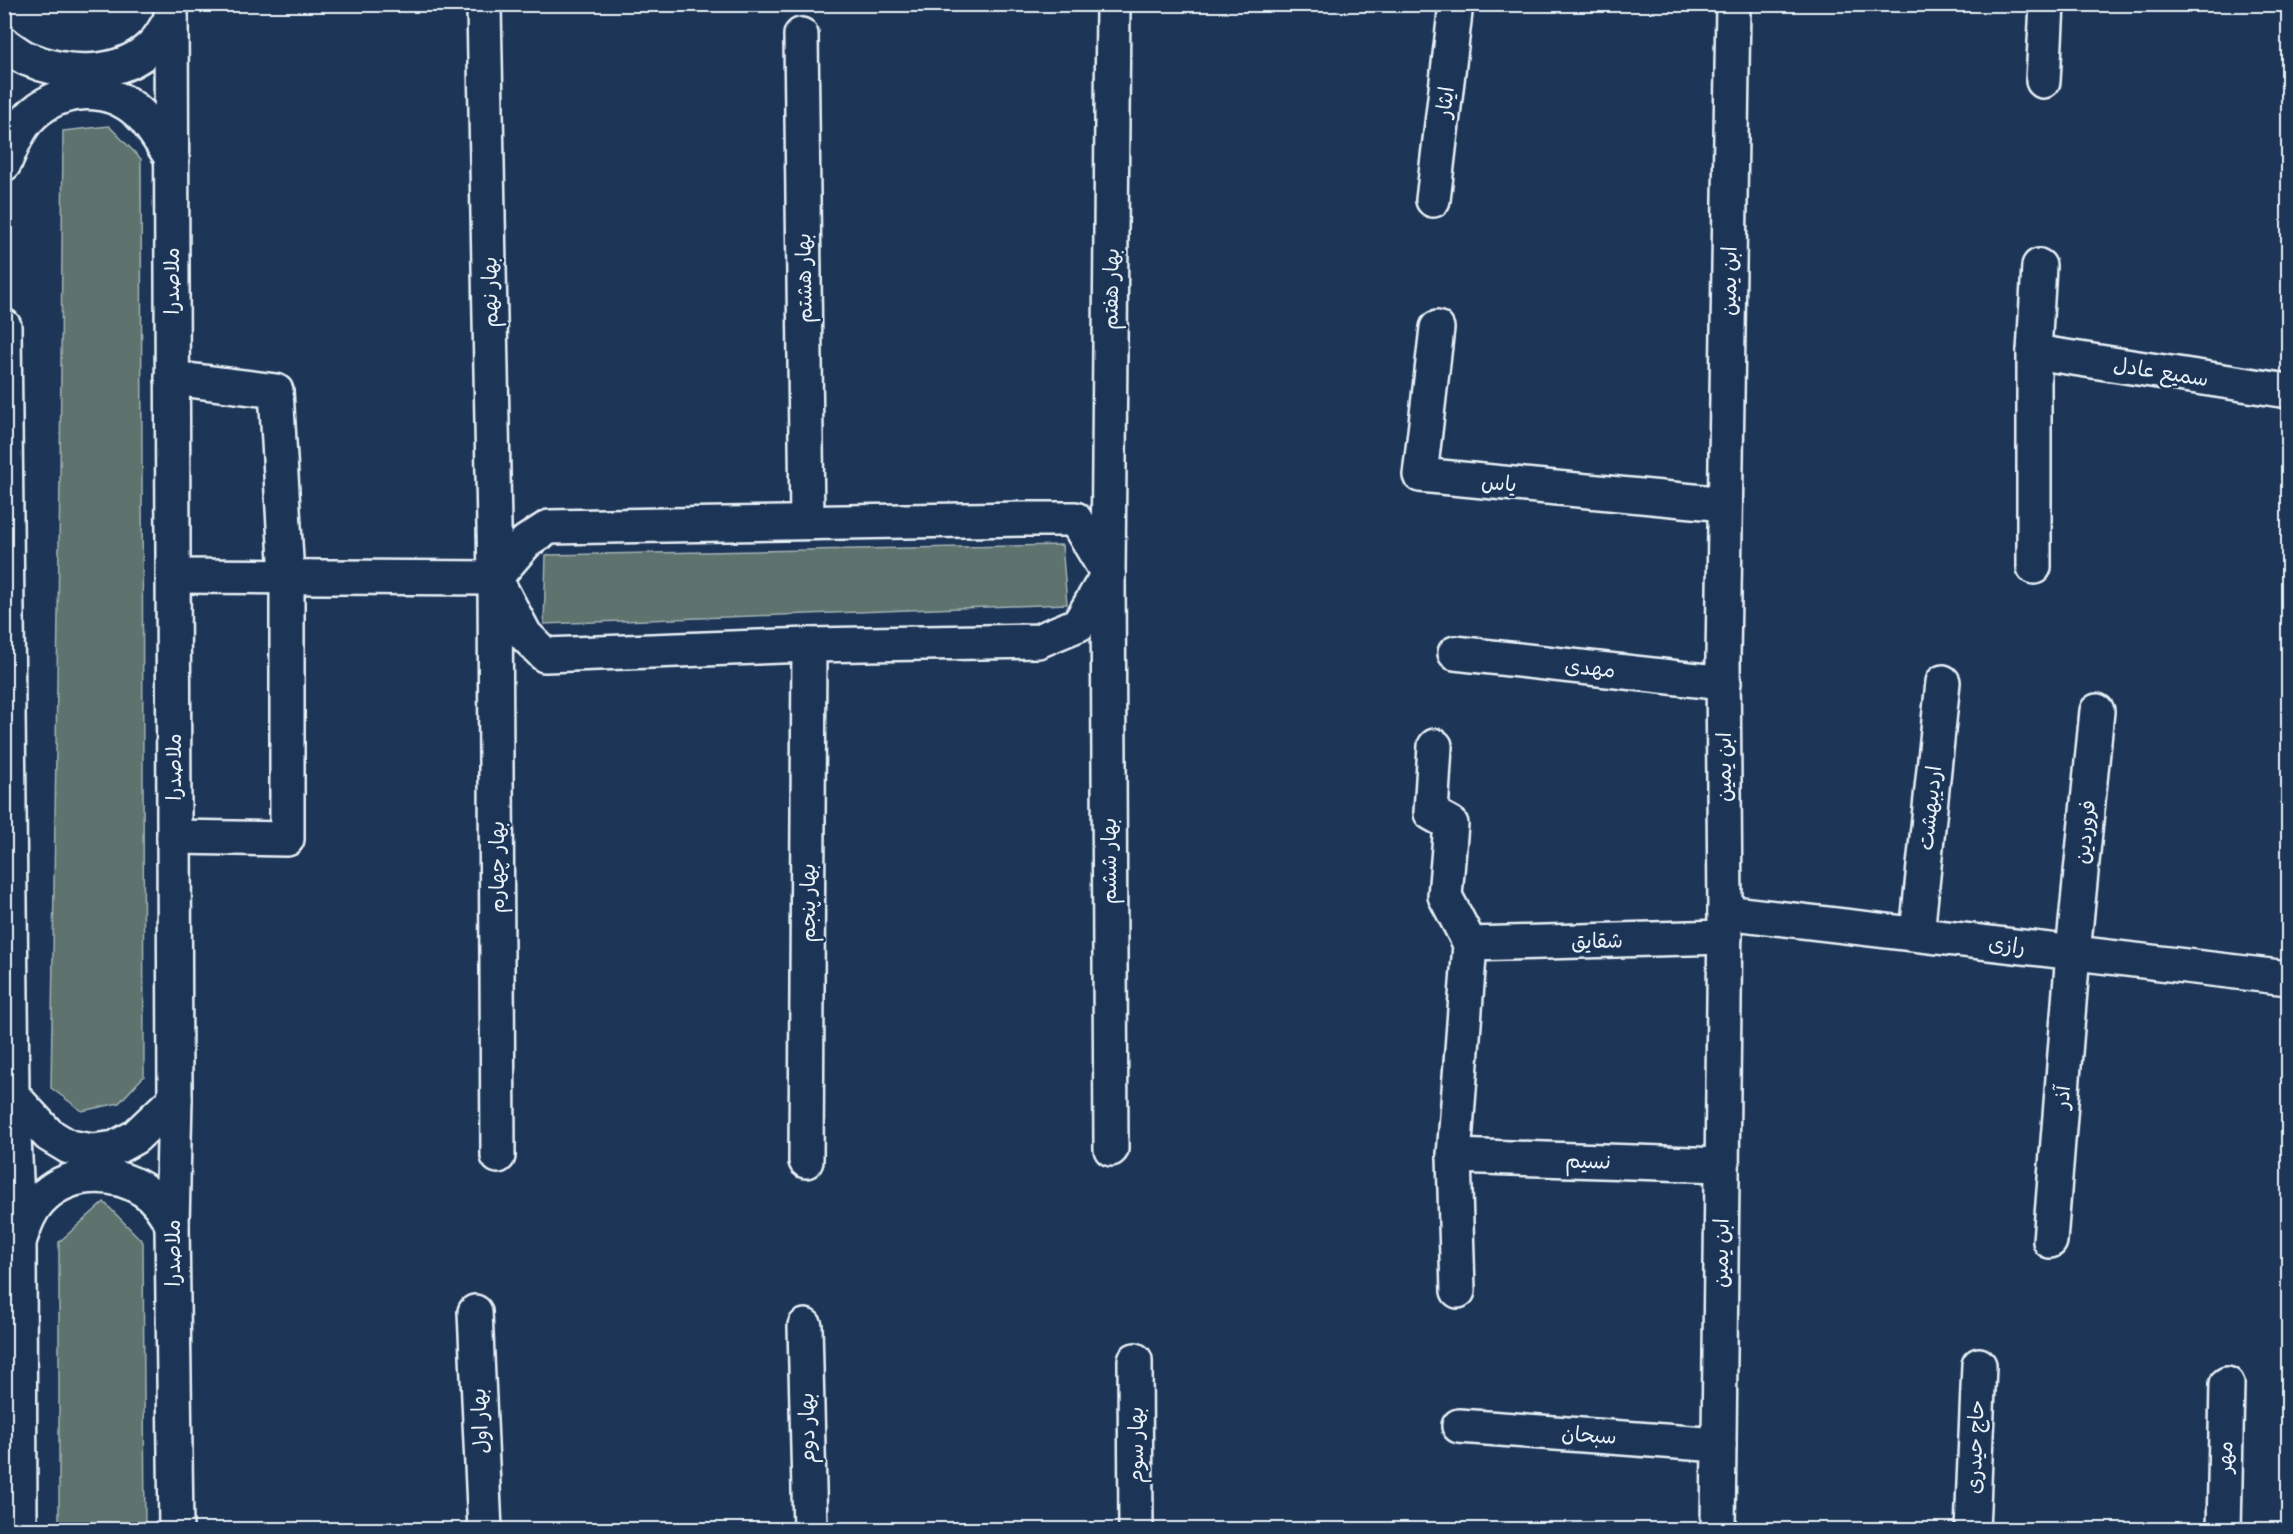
<svg xmlns="http://www.w3.org/2000/svg" width="2293" height="1534" font-family="Caveat,'Playpen Sans Arabic',sans-serif">
	<style>
		.green { fill: #5e736e; stroke: #a3b2b3; stroke-width: 1.5 }
		.lines { fill: none; stroke-linecap: round; stroke-linejoin: round }
		.minor-casing { stroke: #e8f1f8; stroke-width: 38 }
		.tertiary-casing { stroke: #e8f1f8; stroke-width: 38 }
		.minor { stroke: #1d3557; stroke-width: 33 }
		.tertiary { stroke: #1d3557; stroke-width: 33 }
		.labels { text-anchor: middle; stroke-width: 5; stroke-linejoin: round; paint-order: stroke }
		.street-label { font-size: 21px; fill: #e8f1f8; stroke: #1d3557 }
	</style>
	<rect width="100%" height="100%" fill="#1d3557"/>
	<filter id="ink" filterUnits="userSpaceOnUse"><feTurbulence type="fractalNoise" baseFrequency=".0167" numOctaves="2"/><feDisplacementMap in="SourceGraphic" scale="12" xChannelSelector="R" yChannelSelector="G"/><feConvolveMatrix kernelMatrix="1 2 1 2 8 2 1 2 1" color-interpolation-filters="sRGB"/></filter>
	<g filter="url(#ink)">
		<g class="green">
			<path d="M109,126L141,159L144,1076L119,1103L82,1111L51,1088L60,478L63,131Z"/>
			<path d="M1062,545L1067,604L544,624L546,555Z"/>
			<path d="M104,1202L143,1242L145,1529H59V1242Z"/>
		</g>
		<g class="lines">
			<defs>
				<g id="minor">
					<path d="M484,7L495,578L498,1156"/>
					<path d="M801,35L807,521"/>
					<path d="M2043,81L2047,4"/>
					<path d="M1433,200L1456,4"/>
					<path d="M1437,328L1420,475L1725,504"/>
					<path d="M2034,352L2288,391"/>
					<path d="M172,378L276,391L287,576V839L174,837"/>
					<path d="M2034,567V352L2039,266"/>
					<path d="M173,576L495,578L526,542L549,527L1024,519H1075L1108,574"/>
					<path d="M497,582L525,635L545,655L809,645L1038,641L1079,624L1108,574"/>
					<path d="M1455,653L1724,683"/>
					<path d="M1435,746L1431,813L1451,824L1445,896L1470,944L1454,1156L1458,1291"/>
					<path d="M1725,912L2288,978"/>
					<path d="M1917,934L1943,682"/>
					<path d="M1470,944L1725,937"/>
					<path d="M1111,1149L1108,574L1113,4"/>
					<path d="M1454,1156L1722,1165"/>
					<path d="M806,1161L809,645"/>
					<path d="M2050,1241L2073,953L2097,711"/>
					<path d="M475,1312L485,1530"/>
					<path d="M805,1326L810,1530"/>
					<path d="M1135,1360L1136,1530"/>
					<path d="M1459,1426L1719,1445"/>
					<path d="M1972,1530L1979,1365"/>
					<path d="M2224,1530L2227,1384"/>
				</g>
				<g id="tertiary">
					<path d="M171,4L175,1099L172,1224L176,1530"/>
					<path d="M4,44C12,49 20,56 28,59C68,76 120,77 152,46C160,39 165,28 171,19"/>
					<path d="M4,164C11,149 17,131 28,119C57,87 107,83 139,113C152,125 161,143 172,158"/>
					<path d="M4,326L12,1095L19,1242L20,1530"/>
					<path d="M12,1095L49,1135L69,1147L92,1151L115,1148L135,1137L175,1099"/>
					<path d="M20,1239C25,1225 29,1212 39,1201C65,1172 110,1169 142,1189C156,1197 164,1211 172,1224"/>
					<path d="M1718,1530L1725,912L1723,659L1733,4"/>
				</g>
			</defs>
			<use href="#minor" class="minor-casing"/>
			<use href="#tertiary" class="tertiary-casing"/>
			<use href="#minor" class="minor"/>
			<use href="#tertiary" class="tertiary"/>
		</g>
	</g>
	<g class="labels">
		<g class="street-label">
			<text transform="translate(1445 102) rotate(-83)" y="7">ایثار</text>
			<text transform="translate(804 278) rotate(-91)" y="7">بهار هشتم</text>
			<text transform="translate(172 281) rotate(-90)" y="7">ملاصدرا</text>
			<text transform="translate(1729 281) rotate(-89)" y="7">ابن یمین</text>
			<text transform="translate(1111 289) rotate(-89)" y="7">بهار هفتم</text>
			<text transform="translate(490 292) rotate(-91)" y="7">بهار نهم</text>
			<text transform="translate(2161 372) rotate(9)" y="7">سمیع عادل</text>
			<text transform="translate(1499 483) rotate(5)" y="7">یاس</text>
			<text transform="translate(1590 668) rotate(6)" y="7">مهدی</text>
			<text transform="translate(174 767) rotate(-90)" y="7">ملاصدرا</text>
			<text transform="translate(1724 767) rotate(-90)" y="7">ابن یمین</text>
			<text transform="translate(1930 808) rotate(-84)" y="7">اردیبهشت</text>
			<text transform="translate(2085 832) rotate(-84)" y="7">فروردین</text>
			<text transform="translate(1109 861) rotate(-90)" y="7">بهار ششم</text>
			<text transform="translate(497 867) rotate(-90)" y="7">بهار چهارم</text>
			<text transform="translate(808 903) rotate(-90)" y="7">بهار پنجم</text>
			<text transform="translate(1597 941) rotate(-1)" y="7">شقایق</text>
			<text transform="translate(2007 945) rotate(7)" y="7">رازی</text>
			<text transform="translate(2062 1097) rotate(-85)" y="7">آذر</text>
			<text transform="translate(1588 1161) rotate(2)" y="7">نسیم</text>
			<text transform="translate(173 1253) rotate(-90)" y="7">ملاصدرا</text>
			<text transform="translate(1721 1253) rotate(-89)" y="7">ابن یمین</text>
			<text transform="translate(480 1421) rotate(-93)" y="7">بهار اول</text>
			<text transform="translate(807 1428) rotate(-91)" y="7">بهار دوم</text>
			<text transform="translate(1589 1435) rotate(4)" y="7">سبحان</text>
			<text transform="translate(1136 1445) rotate(-90)" y="7">بهار سوم</text>
			<text transform="translate(1975 1447) rotate(-88)" y="7">حاج حیدری</text>
			<text transform="translate(2225 1457) rotate(-89)" y="7">مهر</text>
		</g>
	</g>
	<rect width="2293" height="1534" fill="none" stroke="#1d3557" stroke-width="24"/>
	<rect x="12" y="12" width="2269" height="1510" fill="none" stroke="#e8f1f8" stroke-width="2" filter="url(#ink)"/>
</svg>
